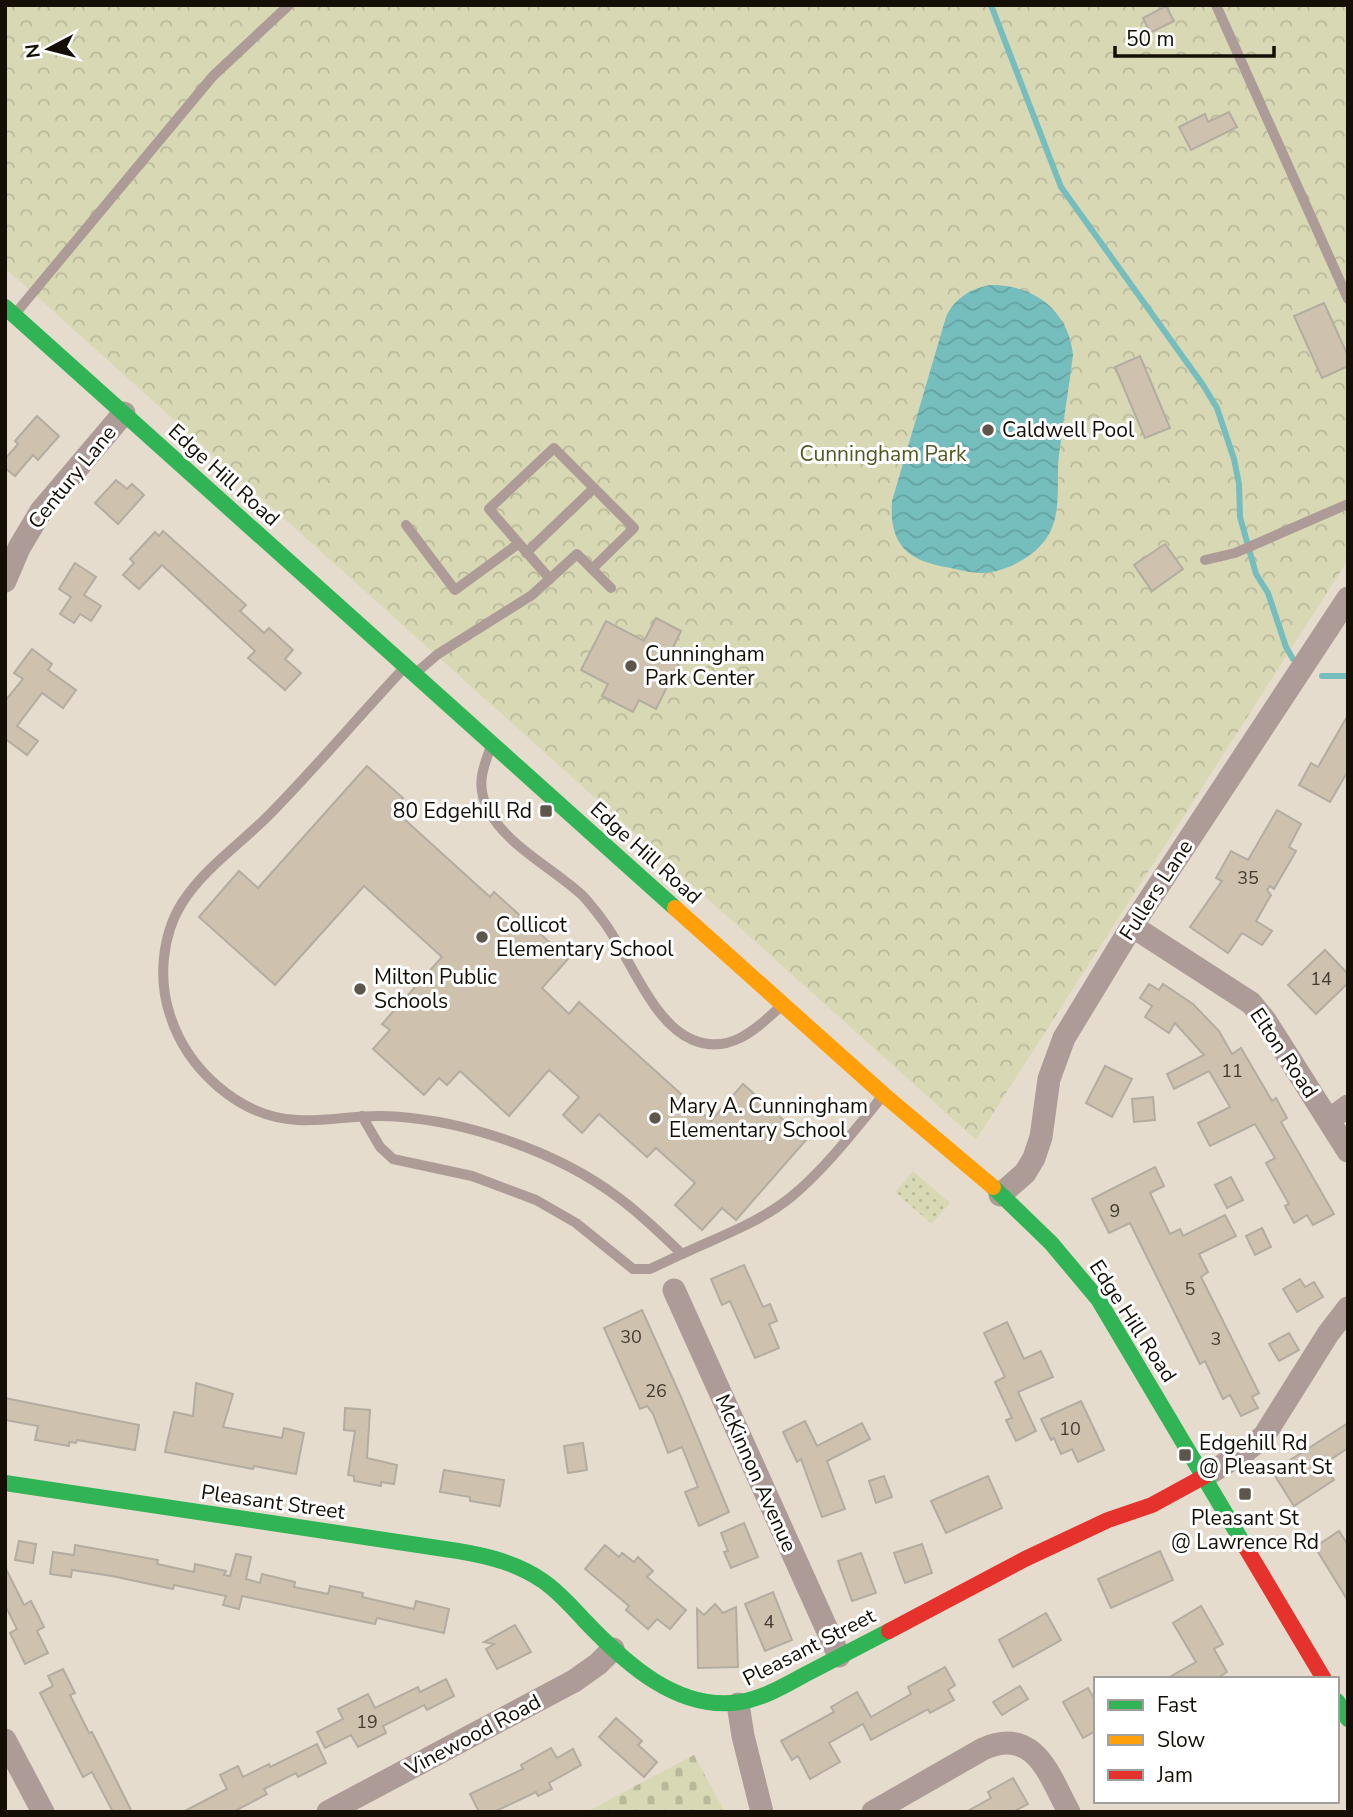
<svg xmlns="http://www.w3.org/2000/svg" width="1353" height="1817" font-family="'Nunito Sans',sans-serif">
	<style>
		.forest { fill: url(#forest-crowns) }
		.cemetery { fill: url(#cemetery-stones) }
		.garden { fill: url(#garden-dots) }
		.water { fill: url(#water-waves) }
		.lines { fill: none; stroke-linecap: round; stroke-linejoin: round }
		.stream { stroke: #76bebe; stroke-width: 6 }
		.building { fill: #cec2af; stroke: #b3aca0; stroke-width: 2 }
		.lane { stroke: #ad9b98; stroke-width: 10 }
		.street { stroke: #ad9b98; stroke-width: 23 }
		.fast { stroke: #30b455; stroke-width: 16 }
		.slow { stroke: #ff9f0a; stroke-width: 16 }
		.jam { stroke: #e5322d; stroke-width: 16 }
		.poi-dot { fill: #5e564b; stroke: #fff; stroke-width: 2.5 }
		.labels { text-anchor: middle; stroke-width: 6; stroke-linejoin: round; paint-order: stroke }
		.number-label { font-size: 18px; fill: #423b30 }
		.poi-label { font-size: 21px; fill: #140e05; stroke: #fff; text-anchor: start }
		.park-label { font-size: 21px; fill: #535822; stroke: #fff }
		.street-label { font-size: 21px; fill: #140e05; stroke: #fff }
	</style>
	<defs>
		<pattern id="forest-crowns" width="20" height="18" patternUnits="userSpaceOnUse" patternTransform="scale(1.75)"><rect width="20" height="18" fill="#d9d8b5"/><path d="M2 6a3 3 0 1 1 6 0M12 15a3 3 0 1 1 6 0" fill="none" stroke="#b9b89a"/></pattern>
		<pattern id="cemetery-stones" width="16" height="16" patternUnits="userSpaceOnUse" patternTransform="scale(1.75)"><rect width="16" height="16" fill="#d9d8b5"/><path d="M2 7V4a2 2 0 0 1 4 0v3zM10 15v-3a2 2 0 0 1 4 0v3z" fill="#b9b89a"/></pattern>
		<pattern id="garden-dots" width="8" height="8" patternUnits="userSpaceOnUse" patternTransform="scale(1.75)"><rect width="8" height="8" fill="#d9d8b5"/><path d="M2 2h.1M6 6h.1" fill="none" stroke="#b9b89a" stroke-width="1.8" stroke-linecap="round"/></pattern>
		<pattern id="water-waves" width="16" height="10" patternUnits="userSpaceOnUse" patternTransform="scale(1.75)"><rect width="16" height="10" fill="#76bebe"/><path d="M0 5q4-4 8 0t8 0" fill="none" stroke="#65a2a2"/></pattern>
	</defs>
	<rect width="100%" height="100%" fill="#e6dcce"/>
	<path class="forest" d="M5,5H1348V560L976,1140L5,268Z"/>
	<path class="cemetery" d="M694,1755L725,1812H586Z"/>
	<path class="garden" d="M913,1171L950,1203L932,1224L895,1192Z"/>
	<path class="water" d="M990,285C1034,284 1069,311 1073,355C1069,388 1063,422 1059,455C1056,480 1062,511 1049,534C1037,556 1006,572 982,573C969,573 957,569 945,567C927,563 910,559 899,542C892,530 891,515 892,501L946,317C955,298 970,289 990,285Z"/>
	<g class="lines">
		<g class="stream">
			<path d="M991,5L1061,187L1203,385L1217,408L1234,459L1239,484L1240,517L1256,574L1268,593L1286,647L1293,659"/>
			<path d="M1322,676H1348"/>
		</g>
	</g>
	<g class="building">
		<path d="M1166,6L1174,21L1150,33L1143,18Z"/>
		<path d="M1229,112L1237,127L1191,150L1179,127L1205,114L1208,122Z"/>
		<path d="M1324,303L1348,356V366L1322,378L1294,316Z"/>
		<path d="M1140,356L1170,428L1145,438L1115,367Z"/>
		<path d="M37,416L59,436L38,460L33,455L15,476L5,468V459L18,444L15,441Z"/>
		<path d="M116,480L127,489L132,484L144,495L118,524L95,503Z"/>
		<path d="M163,531L246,605L240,611L264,633L269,628L293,650L285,659L301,673L285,690L248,658L255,651L162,565L139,589L123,575L134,563L130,559L155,532L159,536Z"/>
		<path d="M1165,544L1183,569L1152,591L1134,565Z"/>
		<path d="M75,563L96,577L84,595L101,606L91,621L80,614L74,623L60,614L71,597L59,589Z"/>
		<path d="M656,618L681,631L669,656L680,661L656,709L639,700L633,712L602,696L608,684L581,670L606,621L644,641Z"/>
		<path d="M32,649L52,664L48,670L76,690L63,708L42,693L17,726L38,741L27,755L7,740L5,742V701L23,679L14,673Z"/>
		<path d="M1348,715V771L1330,802L1299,785L1311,763L1318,767Z"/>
		<path d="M367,766L403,798L393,809L490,897L494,892L568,959L542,988L569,1014L579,1002L711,1121L743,1084L806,1140L736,1220L722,1208L702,1230L675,1205L695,1183L656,1148L647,1157L599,1114L582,1133L563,1115L579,1097L549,1070L509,1116L460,1071L447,1085L439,1078L424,1095L373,1049L390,1030L382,1024L442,957L364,886L275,985L199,917L239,871L258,888Z"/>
		<path d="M1277,810L1301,824L1289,847L1296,851L1274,889L1270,886L1267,890L1271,895L1256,921L1272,931L1262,945L1242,933L1228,953L1190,927L1222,881L1216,878L1231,851L1248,860Z"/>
		<path d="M1325,950L1348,974V983L1316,1014L1288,985Z"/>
		<path d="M1149,984L1159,990L1163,984L1193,1004L1219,1031L1232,1054L1241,1048L1272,1101L1276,1098L1287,1118L1281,1122L1334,1214L1313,1225L1307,1215L1294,1223L1285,1206L1289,1204L1266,1163L1275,1158L1255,1124L1210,1146L1198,1123L1230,1107L1209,1071L1174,1089L1167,1074L1204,1055L1175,1023L1169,1033L1145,1017L1152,1006L1140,998Z"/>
		<path d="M1105,1066L1132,1079L1112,1117L1086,1103Z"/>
		<path d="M1153,1097L1155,1120L1134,1122L1132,1099Z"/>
		<path d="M1155,1167L1164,1186L1150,1193L1170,1234L1180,1229L1183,1236L1225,1215L1236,1236L1199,1254L1208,1272L1201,1277L1259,1393L1252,1397L1258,1408L1241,1416L1230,1395L1223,1399L1205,1361L1200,1364L1130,1223L1109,1233L1092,1199Z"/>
		<path d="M1231,1177L1243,1200L1227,1208L1215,1185Z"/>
		<path d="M1262,1228L1271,1247L1255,1255L1246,1236Z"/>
		<path d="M744,1265L763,1307L770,1304L777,1321L769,1324L779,1348L755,1358L730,1301L722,1305L711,1279Z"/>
		<path d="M1300,1279L1305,1287L1314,1282L1323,1297L1297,1312L1283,1289Z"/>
		<path d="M642,1310L681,1397L729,1512L699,1526L685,1492L698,1487L682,1447L668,1453L653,1414L647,1406L640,1409L604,1328Z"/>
		<path d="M1007,1322L1024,1359L1041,1351L1053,1377L1018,1392L1036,1431L1016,1441L1006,1420L1012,1418L995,1382L1005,1377L984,1333Z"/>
		<path d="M1289,1333L1299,1350L1279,1361L1269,1344Z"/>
		<path d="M196,1383L233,1394L223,1427L282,1438L284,1428L304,1433L296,1474L254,1466L253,1469L165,1452L174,1412L193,1416Z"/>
		<path d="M5,1398L139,1425L135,1450L77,1440L76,1443L69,1442V1446L35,1440L38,1426L5,1420Z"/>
		<path d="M1081,1401L1104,1450L1078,1462L1072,1449L1061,1454L1054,1438L1051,1440L1041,1419Z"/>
		<path d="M345,1408L370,1410L367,1458L397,1465L394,1484L381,1482V1486L354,1481V1476L348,1475L355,1431L344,1430Z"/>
		<path d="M805,1421L817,1446L862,1423L870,1439L827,1461L845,1509L822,1517L801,1459L797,1462L783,1432Z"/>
		<path d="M1348,1423V1448L1324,1464L1334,1480L1294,1506L1275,1476L1279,1473L1276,1469Z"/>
		<path d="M583,1443L587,1470L568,1473L564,1446Z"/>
		<path d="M444,1470L504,1480L500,1506L470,1501V1497L440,1492Z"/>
		<path d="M884,1476L892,1497L876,1503L869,1481Z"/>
		<path d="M988,1476L1002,1508L946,1533L931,1501Z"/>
		<path d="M744,1523L758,1557L731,1568L724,1552L728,1551L721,1533Z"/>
		<path d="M1339,1531L1348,1545V1601L1315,1547Z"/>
		<path d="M19,1541L36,1544L33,1563L15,1560Z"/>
		<path d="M922,1544L932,1573L905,1583L894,1553Z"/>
		<path d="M75,1545L158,1560L157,1564L194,1572L195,1564L226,1571L224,1575L230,1576L236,1554L251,1557L246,1579L260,1583L262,1574L295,1582L294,1587L328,1594L330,1586L363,1593L362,1597L414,1609L416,1601L449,1609L444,1633L377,1618L375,1624L242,1596L239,1609L223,1605L226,1596L174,1585L173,1589L112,1576L72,1570L71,1577L50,1574L53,1552L74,1555Z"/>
		<path d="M605,1545L619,1557L622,1553L634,1562L638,1557L653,1571L647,1577L686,1610L670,1629L657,1619L648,1629L626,1610L629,1606L585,1569Z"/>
		<path d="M1160,1551L1173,1580L1111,1608L1098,1579Z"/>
		<path d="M861,1553L876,1593L852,1601L838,1561Z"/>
		<path d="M5,1567L24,1605L31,1601L44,1627L37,1631L48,1653L25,1664L10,1633L17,1629L5,1605Z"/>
		<path d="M773,1592L792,1640L765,1651L745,1604Z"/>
		<path d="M715,1604L723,1613L736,1607L738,1667L698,1668L697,1609L704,1615Z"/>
		<path d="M1201,1606L1223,1644L1214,1649L1227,1672L1216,1679H1166L1196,1662L1173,1623Z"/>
		<path d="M1046,1613L1061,1640L1013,1667L999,1640Z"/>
		<path d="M515,1625L531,1652L497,1669L486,1649L494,1644L484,1642Z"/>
		<path d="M945,1667L955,1685L948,1690L954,1700L930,1713L928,1709L871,1740L863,1724L829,1743L840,1762L810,1779L798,1756L792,1760L781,1741L834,1712L831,1707L857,1692L871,1717L911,1694L908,1687Z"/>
		<path d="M63,1669L75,1693L70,1695L89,1733L92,1732L132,1812H113L92,1772L83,1777L40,1693L53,1686L48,1676Z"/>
		<path d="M446,1679L454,1696L427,1710L424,1705L383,1726L386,1733L358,1747L351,1735L325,1748L317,1732L343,1719L338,1709L368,1694L375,1708L418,1687L420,1692Z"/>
		<path d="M1020,1686L1028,1699L1002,1715L993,1702Z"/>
		<path d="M1088,1688L1096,1702V1731L1083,1738L1063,1702Z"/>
		<path d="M616,1718L642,1741L638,1745L657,1762L644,1777L599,1737Z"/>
		<path d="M317,1744L326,1763L298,1777L296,1773L264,1789L267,1794L233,1812H183L227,1789L220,1775L238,1766L243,1777L269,1764L270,1767Z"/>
		<path d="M551,1748L557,1758L573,1749L581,1765L549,1783L552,1789L538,1796L536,1792L494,1812H479L470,1794L523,1769L521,1765Z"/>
		<path d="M1013,1778L1028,1804L1013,1812H966L991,1798L988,1792Z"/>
	</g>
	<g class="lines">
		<g class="lane">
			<path d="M1216,5L1348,299"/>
			<path d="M15,314L213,76L289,5"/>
			<path d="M406,525L455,590L518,544"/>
			<path d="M526,553L594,488"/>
			<path d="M1205,560L1235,553L1348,504"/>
			<path d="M550,579L489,509L554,448L634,528L592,569"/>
			<path d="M404,668C359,716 317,766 271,813C242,843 205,867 182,903C162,935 158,979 170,1015C187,1069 239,1117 297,1120C325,1122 354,1115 382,1116C419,1117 456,1124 491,1135C536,1149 581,1169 619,1198C642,1215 662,1235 682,1254C718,1237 759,1223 791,1197C823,1171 855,1130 881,1098"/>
			<path d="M417,672L438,654L532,595L577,554L611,588"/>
			<path d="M491,746C483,768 476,785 487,807C504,845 555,869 584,897C590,904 596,911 601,918C629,953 651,1023 693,1040C730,1055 756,1029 781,1006"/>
			<path d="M362,1116L380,1147L393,1159L472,1176L536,1200L576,1223L633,1269H650L682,1254"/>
		</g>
		<g class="street">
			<path d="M5,581L19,548L41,511L124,413"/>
			<path d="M1132,926L1251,1003L1265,1020L1348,1151"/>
			<path d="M1329,1120L1348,1106"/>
			<path d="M1000,1195L1025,1173L1034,1158L1041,1137L1049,1079L1064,1038L1132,926L1348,598"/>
			<path d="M674,1290L839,1656"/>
			<path d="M1205,1476L1247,1450L1264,1436L1328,1334L1348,1308"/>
			<path d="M738,1704L743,1736L762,1812"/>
			<path d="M5,1740L43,1812"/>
			<path d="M328,1812L574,1681L598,1664L613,1649"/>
			<path d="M873,1812L983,1749C1035,1726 1049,1775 1069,1812"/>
		</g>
		<g class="fast">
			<path d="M5,307L675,908"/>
			<path d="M993,1187L1051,1243L1098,1299L1246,1548"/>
			<path d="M5,1483L458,1551C488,1556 517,1563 543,1581C559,1592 572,1607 585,1621C625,1663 678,1712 740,1702C765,1698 787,1684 808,1673C835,1659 862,1645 889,1631"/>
			<path d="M1337,1701L1348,1719"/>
		</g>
		<path class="slow" d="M675,908L884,1095L993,1187"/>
		<g class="jam">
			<path d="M1246,1548L1324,1679"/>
			<path d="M889,1631L1025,1559L1108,1520L1152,1505L1205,1476"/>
		</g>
	</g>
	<g class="poi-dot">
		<circle cx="988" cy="430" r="7"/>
		<circle cx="631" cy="666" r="7"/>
		<rect x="539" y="804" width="14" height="14" rx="3.5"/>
		<circle cx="482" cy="937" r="7"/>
		<circle cx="360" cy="989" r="7"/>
		<circle cx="655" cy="1118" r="7"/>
		<rect x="1178" y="1448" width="14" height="14" rx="3.5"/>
		<rect x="1238" y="1487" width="14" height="14" rx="3.5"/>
	</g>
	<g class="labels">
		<g class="number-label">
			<text x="1248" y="884">35</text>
			<text x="1321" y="985">14</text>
			<text x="1232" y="1077">11</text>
			<text x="1115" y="1217">9</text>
			<text x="1190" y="1295">5</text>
			<text x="631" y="1343">30</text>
			<text x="1216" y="1345">3</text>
			<text x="656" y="1397">26</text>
			<text x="1070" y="1435">10</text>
			<text x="769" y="1628">4</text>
			<text x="367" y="1728">19</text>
		</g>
		<g class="poi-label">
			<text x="1002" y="437">Caldwell Pool</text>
			<text x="645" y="661">Cunningham<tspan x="645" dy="24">Park Center</tspan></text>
			<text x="532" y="818" text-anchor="end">80 Edgehill Rd</text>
			<text x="496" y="932">Collicot<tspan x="496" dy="24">Elementary School</tspan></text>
			<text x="374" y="984">Milton Public<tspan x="374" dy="24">Schools</tspan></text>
			<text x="669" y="1113">Mary A. Cunningham<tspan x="669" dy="24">Elementary School</tspan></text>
			<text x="1199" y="1450">Edgehill Rd<tspan x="1199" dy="24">@ Pleasant St</tspan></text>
			<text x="1245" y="1525" text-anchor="middle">Pleasant St<tspan x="1245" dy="24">@ Lawrence Rd</tspan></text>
		</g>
		<g class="park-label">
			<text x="883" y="461">Cunningham Park</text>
		</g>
		<g class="street-label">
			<text transform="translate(224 475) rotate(42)" y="7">Edge Hill Road</text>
			<text transform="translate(72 477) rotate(-51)" y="7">Century Lane</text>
			<text transform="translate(646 853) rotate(42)" y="7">Edge Hill Road</text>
			<text transform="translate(1156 890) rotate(-57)" y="7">Fullers Lane</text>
			<text transform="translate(1284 1053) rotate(56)" y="7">Elton Road</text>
			<text transform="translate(1133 1321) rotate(57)" y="7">Edge Hill Road</text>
			<text transform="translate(756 1473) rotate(66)" y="7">McKinnon Avenue</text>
			<text transform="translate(273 1502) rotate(8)" y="7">Pleasant Street</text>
			<text transform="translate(809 1647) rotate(-27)" y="7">Pleasant Street</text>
			<text transform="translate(473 1735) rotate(-28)" y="7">Vinewood Road</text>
		</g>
	</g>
	<rect width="1353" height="1817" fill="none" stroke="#140e05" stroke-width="14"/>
	<rect x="1094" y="1677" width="245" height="126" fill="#ffffff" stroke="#a19f9b" stroke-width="2"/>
	<rect x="1108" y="1700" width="35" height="10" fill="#30b455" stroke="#a19f9b" stroke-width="2"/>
	<text x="1157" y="1712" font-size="21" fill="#140e05">Fast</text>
	<rect x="1108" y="1735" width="35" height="10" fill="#ff9f0a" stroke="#a19f9b" stroke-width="2"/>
	<text x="1157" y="1747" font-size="21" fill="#140e05">Slow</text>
	<rect x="1108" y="1770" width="35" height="10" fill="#e5322d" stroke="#a19f9b" stroke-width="2"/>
	<text x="1157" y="1782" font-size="21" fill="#140e05">Jam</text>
	<g transform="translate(49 49) rotate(263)" stroke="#ffffff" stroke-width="5" paint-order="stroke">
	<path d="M0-5L12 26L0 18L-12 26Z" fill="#140e05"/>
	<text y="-10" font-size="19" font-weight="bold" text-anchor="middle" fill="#140e05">N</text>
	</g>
	<path d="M1115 46v10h159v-10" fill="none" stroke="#140e05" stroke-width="3.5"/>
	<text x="1126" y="46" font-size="21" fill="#140e05" stroke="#ffffff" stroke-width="5" paint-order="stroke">50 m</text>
</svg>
